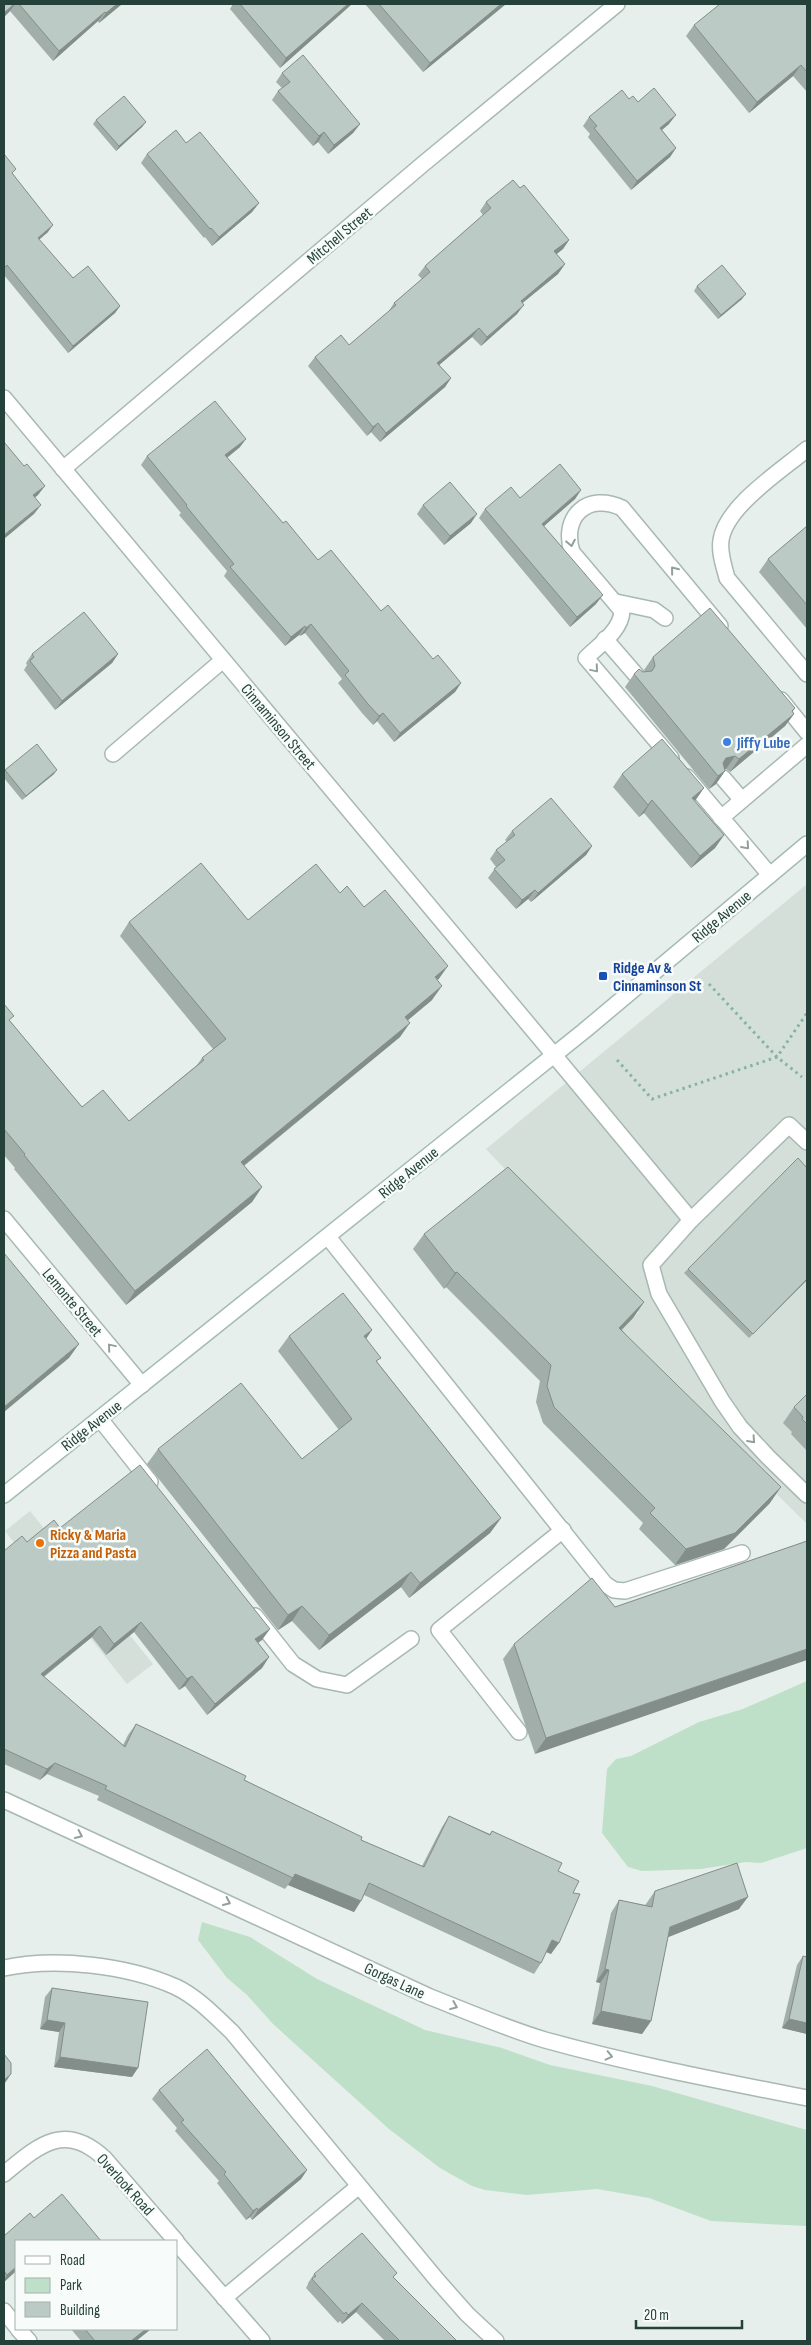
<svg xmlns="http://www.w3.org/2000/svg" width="811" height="2345" font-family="'Sofia Sans Condensed',sans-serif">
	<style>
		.built { fill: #d4dfda }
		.green { fill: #bfe0c8 }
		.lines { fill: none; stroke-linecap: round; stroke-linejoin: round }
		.lane-casing { stroke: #a8b8b2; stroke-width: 18 }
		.street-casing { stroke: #a8b8b2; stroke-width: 18 }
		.secondary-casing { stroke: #a4bbb3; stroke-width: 18 }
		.path { stroke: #86b3a5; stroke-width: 3; stroke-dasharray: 2.5 4; stroke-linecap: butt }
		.lane { stroke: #fff; stroke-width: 15 }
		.street { stroke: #fff; stroke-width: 15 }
		.secondary { stroke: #fff; stroke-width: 15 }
		.wall { fill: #a1aea9 }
		.shaded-wall { fill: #838d89 }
		.building { fill: #bbcac4; stroke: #838d89 }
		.oneway { stroke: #92a09c }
		.shop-dot { fill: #3f7fe0; stroke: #f7fbf9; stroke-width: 2 }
		.transit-dot { fill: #1a4fb4; stroke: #f7fbf9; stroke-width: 2 }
		.food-dot { fill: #e8710a; stroke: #f7fbf9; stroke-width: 2 }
		.labels { text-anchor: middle; stroke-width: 5; stroke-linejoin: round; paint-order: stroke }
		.street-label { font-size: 16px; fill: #24423a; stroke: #f7fbf9 }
		.shop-label { font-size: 16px; font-weight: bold; fill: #366cbe; stroke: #f7fbf9; text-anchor: start }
		.transit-label { font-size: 16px; font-weight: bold; fill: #164399; stroke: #f7fbf9; text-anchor: start }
		.food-label { font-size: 16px; font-weight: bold; fill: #c56008; stroke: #f7fbf9; text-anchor: start }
	</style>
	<rect width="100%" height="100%" fill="#e6efeb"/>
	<g class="built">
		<path d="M807,884V1524L616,1336L639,1312L486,1149Z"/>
		<path d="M30,1511L153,1664L127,1684L5,1531Z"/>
	</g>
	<g class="green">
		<path d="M807,1681V1848L761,1863L746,1862L701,1869L642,1871L628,1867L602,1833L607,1769L616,1759L631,1756L699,1722L743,1709Z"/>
		<path d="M202,1922L250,1937L317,1979L425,2030L502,2048L550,2065L652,2086L807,2130V2226L711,2221L649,2198L597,2189L527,2195L485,2190L472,2186L440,2168L389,2129L273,2024L247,1995L227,1978L198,1940Z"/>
	</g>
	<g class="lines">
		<defs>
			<g id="lane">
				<path d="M807,449C781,471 726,506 721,540C719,553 724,566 727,578L807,674"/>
				<path d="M616,602L654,610L665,618"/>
				<path d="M605,639L637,676"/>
				<path d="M781,700L807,732"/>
				<path d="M113,754L223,660"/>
				<path d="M671,758L586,658C599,645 621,631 622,611L572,552C561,516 588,492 622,508L720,626"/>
				<path d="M687,777L770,875"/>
				<path d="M723,778L742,800"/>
				<path d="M721,818L807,745"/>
				<path d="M554,1055L691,1220L789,1125L807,1142"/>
				<path d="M691,1220L651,1265L659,1294L722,1401L740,1427L768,1457L807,1495"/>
				<path d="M328,1237L605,1584L614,1590L625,1591L742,1553"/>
				<path d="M100,1419L150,1482"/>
				<path d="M255,1616L293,1664L317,1679L347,1685L411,1639"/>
				<path d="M519,1732L439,1630L563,1530"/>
				<path d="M4,1968C55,1957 127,1965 176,1987C197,1997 215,2016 232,2032L437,2280L467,2314L496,2341"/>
				<path d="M224,2298L359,2186"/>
				<path d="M4,2311L16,2326"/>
				<path d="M18,2329L29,2341"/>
			</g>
			<g id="street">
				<path d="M4,398L554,1055"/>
				<path d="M63,469L423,164L617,4"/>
				<path d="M4,1219L142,1385"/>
				<path d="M4,1800L428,1996C466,2011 505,2028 545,2040C631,2064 720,2081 807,2098"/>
				<path d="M4,2174C38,2146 64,2121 104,2158L176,2241"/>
				<path d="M176,2242L262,2341"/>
			</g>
			<path id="secondary" d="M4,1495L584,1031L807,844"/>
		</defs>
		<use href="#lane" class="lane-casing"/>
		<use href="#street" class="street-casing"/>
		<use href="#secondary" class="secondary-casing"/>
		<g class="path">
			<path d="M709,984L777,1057L802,1077"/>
			<path d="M617,1060L652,1099L777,1057L807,1013"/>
		</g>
		<use href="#lane" class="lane"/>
		<use href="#street" class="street"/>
		<use href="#secondary" class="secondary"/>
	</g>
	<g class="wall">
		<path d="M4,4H122L99,23L98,21L53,61L10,11L4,17Z"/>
		<path d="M233,4H352L280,68L230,9Z"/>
		<path d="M365,4H506L423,72Z"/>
		<path d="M807,4V92L793,76L749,113L686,36L694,25Z"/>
		<path d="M282,73L360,124L353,133L328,154L318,142L313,146L272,100L278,91L282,88L276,82Z"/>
		<path d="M629,99L638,102L669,124L662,130L676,148L670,157L631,190L588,137L590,134L583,126L589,117Z"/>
		<path d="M96,120L146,122L142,127L116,151L93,124Z"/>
		<path d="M186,143L259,203L252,212L212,246L205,237L204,238L141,163L147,154Z"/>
		<path d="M4,154L13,174L48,232L39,240L73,278L120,306L115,313L68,353L4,275Z"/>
		<path d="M520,188L569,240L563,249L556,254L565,264L558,274L522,303L517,314L481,346L472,337L439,365L451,378L445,387L380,442L371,432L367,436L308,366L315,357L349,345L388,312L394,303L422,279L418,275L425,266L483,215L480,211L486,202Z"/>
		<path d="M697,286L742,299L718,319L694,291Z"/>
		<path d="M240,447L227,458L283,523L318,560L381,611L433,659L461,683L455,692L394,742L377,721L373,725L362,713L338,683L342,679L305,633L300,636L299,635L285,646L224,576L227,571L179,515L181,513L141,465L147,456Z"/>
		<path d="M581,490L575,499L544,526L596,604L570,627L479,518L485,509L520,498Z"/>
		<path d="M423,505L471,523L444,545L417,514Z"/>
		<path d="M807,526V629L759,572L768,559Z"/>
		<path d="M32,654H118L112,663L55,710L24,670L27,665L26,663Z"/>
		<path d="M653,657L793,712L794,714L785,726L730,772L726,769H724L725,771L716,784L709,789L625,687L634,674L645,672L644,670Z"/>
		<path d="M5,770L54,774L22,800L4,778V772Z"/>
		<path d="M622,774L724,835L715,848L691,868L644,813L639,817L613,787Z"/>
		<path d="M512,831L592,846L586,855L531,902L528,899L516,909L488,878L496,867L490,859L496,850L507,842L505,840Z"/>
		<path d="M340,893L364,907L438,981L432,1000L408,1020L400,1037L244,1166L262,1187L252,1202L126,1305L14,1169L15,1168L4,1155V1004L10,1021L82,1107L129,1121L197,1065L202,1058L213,1049L120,936L129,922L248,920Z"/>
		<path d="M424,1234L644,1302L633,1318L622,1330L770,1503L724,1549L675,1565L639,1529L643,1523L543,1423L536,1402L540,1381L446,1287L444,1289L413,1249Z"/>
		<path d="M688,1269L807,1280L749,1338L684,1273Z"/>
		<path d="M289,1336L366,1338L378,1363L501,1518L490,1533L409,1598L401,1587L319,1650L292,1621L278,1630L147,1464L158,1449L302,1459L339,1430L278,1351Z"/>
		<path d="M807,1394V1451L791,1434L792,1432L783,1423L794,1407Z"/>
		<path d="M60,1528L262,1640L258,1643L269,1657L262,1668L207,1715L185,1686L179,1690L134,1632L106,1655L92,1637L44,1677L123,1745L128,1735L136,1724L361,1840L422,1866L442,1827L449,1816L490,1834L492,1831L558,1871L573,1893L551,1954L546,1952L541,1963L534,1974L364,1895L354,1912L288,1885L285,1889L97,1800L99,1796L47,1774L40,1780L4,1764V1551Z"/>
		<path d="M807,1541L535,1754L503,1659L514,1644L615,1607Z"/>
		<path d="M655,1891L739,1909L668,1937L651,2021L642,2034L592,2024L600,1983L596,1982L611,1913L619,1900L645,1905L646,1904Z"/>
		<path d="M803,1956L807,2034L782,2028L797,1965Z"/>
		<path d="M52,1988L132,2077L54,2067L59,2032L40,2029L45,1997Z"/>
		<path d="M159,2090L307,2170L301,2179L252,2220L250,2217L246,2220L217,2183L219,2181L175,2131L177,2128L152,2099Z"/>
		<path d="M34,2218L16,2241V2271L4,2282V2236Z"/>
		<path d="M314,2274L394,2278L457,2341H385L356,2312L342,2324L340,2321L338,2323L306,2288L308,2284V2283Z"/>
		<path d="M71,2329H151L136,2341H81Z"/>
	</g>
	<g class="shaded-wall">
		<path d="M14,4H15L10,11L4,17V13Z"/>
		<path d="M117,4H122L99,23L106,13Z"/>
		<path d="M348,4H352L280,68L286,58Z"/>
		<path d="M501,4H506L423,72L430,63Z"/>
		<path d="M105,12L98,21L53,61L59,51Z"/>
		<path d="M801,65L793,76L749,113L757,102Z"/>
		<path d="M676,115L669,124L653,137L660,128Z"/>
		<path d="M146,122L142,127L116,151L119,146Z"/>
		<path d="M360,124L353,133L328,154L334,145Z"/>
		<path d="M324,132L318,142L313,146L319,136Z"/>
		<path d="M676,148L670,157L631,190L637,181Z"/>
		<path d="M259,203L252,212L212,246L219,237Z"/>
		<path d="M53,225L48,232L32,245L38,238Z"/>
		<path d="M569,240L563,249L548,261L554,251Z"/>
		<path d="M565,264L558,274L514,310L521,301Z"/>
		<path d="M746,294L742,299L718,319L721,315Z"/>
		<path d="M524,305L517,314L481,346L487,337Z"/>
		<path d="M120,306L115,313L68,353L73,346Z"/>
		<path d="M479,328L472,337L431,372L437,363Z"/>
		<path d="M451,378L445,387L380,442L386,433Z"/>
		<path d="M378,423L371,432L367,436L373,427Z"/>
		<path d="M246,439L240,447L219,464L225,455Z"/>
		<path d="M45,486L38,495L26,505L33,495Z"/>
		<path d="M581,490L575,499L536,533L542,524Z"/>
		<path d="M41,505L34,514L4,539V535Z"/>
		<path d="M477,514L471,523L444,545L450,536Z"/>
		<path d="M603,595L596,604L570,627L577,617Z"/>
		<path d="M311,624L305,633L300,636L306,628Z"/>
		<path d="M305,626L299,635L285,646L291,637Z"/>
		<path d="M118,654L112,663L55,710L62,701Z"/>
		<path d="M461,683L455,692L394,742L400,733Z"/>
		<path d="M795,708L788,719L794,714L785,726L730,772L739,759Z"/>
		<path d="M383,713L377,721L373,725L379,716Z"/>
		<path d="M735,756L726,769L717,771L726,758Z"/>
		<path d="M57,770L54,774L22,800L26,796Z"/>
		<path d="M725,771L716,784L709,789L718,776Z"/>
		<path d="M704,788L695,801L692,798Z"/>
		<path d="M652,800L644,813L639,817L648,805Z"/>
		<path d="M724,835L715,848L691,868L700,856Z"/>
		<path d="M592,846L586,855L531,902L538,893Z"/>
		<path d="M535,890L528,899L516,909L522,900Z"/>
		<path d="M448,966L438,980L435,977Z"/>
		<path d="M442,986L432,1000L395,1031L405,1017Z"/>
		<path d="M410,1023L400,1037L231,1176L241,1162Z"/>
		<path d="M262,1187L252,1202L126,1305L135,1291Z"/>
		<path d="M457,1272L446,1287L444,1289L455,1273Z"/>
		<path d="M807,1279V1280L749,1338L753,1334Z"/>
		<path d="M644,1302L633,1318L608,1343L619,1328Z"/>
		<path d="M372,1330L362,1345L364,1336Z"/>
		<path d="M79,1344L69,1358L4,1412V1407Z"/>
		<path d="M781,1487L770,1503L724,1549L675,1565L686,1549Z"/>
		<path d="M501,1518L490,1533L409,1598L420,1583Z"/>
		<path d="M411,1572L401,1587L319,1650L329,1635Z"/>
		<path d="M302,1606L292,1621L278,1630L288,1615Z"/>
		<path d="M141,1622L134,1632L106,1655L114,1644Z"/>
		<path d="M100,1626L92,1637L33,1685L41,1674Z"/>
		<path d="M270,1629L262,1640L247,1650L255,1639Z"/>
		<path d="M807,1649V1660L535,1754L546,1738Z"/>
		<path d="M269,1657L262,1668L207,1715L215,1704Z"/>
		<path d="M192,1676L185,1686L179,1690L187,1679Z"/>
		<path d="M55,1763L47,1774L40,1780L47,1769Z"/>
		<path d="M295,1874L361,1901L354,1912L288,1885Z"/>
		<path d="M748,1897L739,1909L661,1940L670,1927Z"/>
		<path d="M552,1940L559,1943L551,1954L544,1951Z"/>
		<path d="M605,1969L609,1970L600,1983L596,1982Z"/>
		<path d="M601,2011L651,2021L642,2034L592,2024Z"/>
		<path d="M789,2019L807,2023V2034L782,2028Z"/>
		<path d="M47,2020L65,2023L59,2032L40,2029Z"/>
		<path d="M60,2057L138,2068L132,2077L54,2067Z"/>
		<path d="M11,2074L5,2083L4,2084V2080Z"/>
		<path d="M307,2170L301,2179L252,2220L258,2210Z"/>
		<path d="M257,2208L250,2217L246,2220L253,2211Z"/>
		<path d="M16,2267V2271L4,2282V2280L7,2275Z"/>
		<path d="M362,2303L356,2312L342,2324L348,2315Z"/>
		<path d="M146,2329H151L136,2341H131Z"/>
	</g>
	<g class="building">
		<path d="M4,4H14L4,13Z"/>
		<path d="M19,4H117L106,13L105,12L59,51Z"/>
		<path d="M240,4H348L286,58Z"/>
		<path d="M379,4H501L430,63Z"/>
		<path d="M720,4H807V72L801,65L757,102L694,25Z"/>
		<path d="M303,55L360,124L334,145L324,132L319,136L278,91L290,82L282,73Z"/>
		<path d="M654,88L676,115L660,128L676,148L637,181L594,128L597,126L589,117L622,90L629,99L633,96L638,102Z"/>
		<path d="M124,96L146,122L119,146L96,120Z"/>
		<path d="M176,130L186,143L200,132L259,203L219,237L211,228L210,229L147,154Z"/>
		<path d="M4,154L16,169L12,173L53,225L38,238L73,278L88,266L120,306L73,346L7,265L4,268Z"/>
		<path d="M513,180L520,188L524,185L569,240L554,251L565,264L521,301L524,305L487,337L479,328L437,363L451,378L386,433L378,423L373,427L315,357L341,335L349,345L396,305L394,303L430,272L425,266L491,208L486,202Z"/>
		<path d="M722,265L746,294L721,315L697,286Z"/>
		<path d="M215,401L246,439L225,455L283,523L286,521L318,560L331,550L381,611L388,605L433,659L438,655L461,683L400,733L383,713L379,716L368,704L345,675L349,671L311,624L306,628L305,626L291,637L230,567L234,564L186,506L187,505L147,456Z"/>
		<path d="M4,442L24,466L27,464L45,486L33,495L41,505L4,535Z"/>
		<path d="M560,464L581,490L542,524L603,595L577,617L485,509L511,487L520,498Z"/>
		<path d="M450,482L477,514L450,536L423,505Z"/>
		<path d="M807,526V605L768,559Z"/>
		<path d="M710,608L795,708L792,711L794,714L739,759L735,756L726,758L723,763L725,771L718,776L634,674L639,669L643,672L652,671L655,666L653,657Z"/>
		<path d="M84,612L118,654L62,701L30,661L34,657L32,654Z"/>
		<path d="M662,739L704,788L692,798L724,835L700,856L652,800L648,805L622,774Z"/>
		<path d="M37,744L57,770L26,796L5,770Z"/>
		<path d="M551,798L592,846L538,893L535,890L522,900L494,869L505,860L496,850L515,835L512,831Z"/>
		<path d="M201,863L248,920L316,864L340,893L347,886L364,907L385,890L448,966L435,977L442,986L405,1017L410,1023L241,1162L262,1187L135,1291L24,1155L25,1154L4,1129V1004L14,1016L9,1020L82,1107L103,1090L129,1121L204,1060L202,1058L226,1039L129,922Z"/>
		<path d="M798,1158L807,1168V1279L753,1334L688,1269Z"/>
		<path d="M508,1167L644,1302L619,1328L781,1487L735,1533L686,1549L650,1513L655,1508L554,1407L547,1386L551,1365L457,1272L455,1273L424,1234Z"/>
		<path d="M4,1253L79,1344L4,1407Z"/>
		<path d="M343,1293L372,1330L364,1336L381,1358L376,1361L501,1518L420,1583L411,1572L329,1635L302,1606L288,1615L158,1449L241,1383L302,1459L352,1419L289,1336Z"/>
		<path d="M807,1394V1424L802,1419L803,1417L794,1407Z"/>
		<path d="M140,1465L270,1629L255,1639L269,1657L215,1704L192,1676L187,1679L141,1622L114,1644L100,1626L41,1674L125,1747L136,1724L246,1776L244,1780L362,1837L361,1840L424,1867L449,1816L490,1835L492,1831L562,1863L558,1871L579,1881L573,1893L580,1894L559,1943L552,1940L541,1963L369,1883L361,1901L295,1874L293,1878L105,1789L107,1786L55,1763L47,1769L4,1749V1551L22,1536L27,1542L54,1520L60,1528Z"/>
		<path d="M807,1541V1649L546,1738L514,1644L592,1578L615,1607Z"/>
		<path d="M737,1863L748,1897L670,1927L651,2021L601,2011L609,1970L605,1969L619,1900L652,1907L655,1891Z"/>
		<path d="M803,1956L807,1957V2023L789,2019Z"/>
		<path d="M52,1988L148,2002L138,2068L60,2057L65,2023L47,2020Z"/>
		<path d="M207,2049L307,2170L258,2210L257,2208L253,2211L224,2174L226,2172L181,2122L184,2120L159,2090Z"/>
		<path d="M4,2054L11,2063V2074L4,2080Z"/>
		<path d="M62,2194L101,2241H16V2267L7,2275L4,2271V2236L30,2213L34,2218Z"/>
		<path d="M362,2233L397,2273L393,2277L457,2341H398L399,2340L362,2303L348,2315L346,2312L344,2314L312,2279L316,2276L314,2274Z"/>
		<path d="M85,2329H146L131,2341H95Z"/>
	</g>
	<defs><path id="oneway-chevron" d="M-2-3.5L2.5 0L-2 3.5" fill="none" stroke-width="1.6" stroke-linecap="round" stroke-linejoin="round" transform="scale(1.25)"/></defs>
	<g class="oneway">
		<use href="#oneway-chevron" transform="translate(571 543) rotate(79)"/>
		<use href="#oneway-chevron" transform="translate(674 570) rotate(-129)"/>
		<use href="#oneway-chevron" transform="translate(595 669) rotate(50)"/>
		<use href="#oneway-chevron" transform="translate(746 846) rotate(49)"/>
		<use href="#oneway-chevron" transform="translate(111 1347) rotate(-130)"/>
		<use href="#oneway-chevron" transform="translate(752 1440) rotate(48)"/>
		<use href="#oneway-chevron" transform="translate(79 1835) rotate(25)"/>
		<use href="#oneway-chevron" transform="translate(227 1902) rotate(25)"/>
		<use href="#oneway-chevron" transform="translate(454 2006) rotate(22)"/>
		<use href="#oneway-chevron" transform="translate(609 2056) rotate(13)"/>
	</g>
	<circle class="shop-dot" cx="727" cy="742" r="5"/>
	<rect class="transit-dot" x="598" y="971" width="10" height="10" rx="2.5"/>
	<circle class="food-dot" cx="40" cy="1543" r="5"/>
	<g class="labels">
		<g class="street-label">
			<text transform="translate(339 235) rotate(-40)" y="6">Mitchell Street</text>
			<text transform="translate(279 726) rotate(50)" y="6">Cinnaminson Street</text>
			<text transform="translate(721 916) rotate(-40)" y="6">Ridge Avenue</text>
			<text transform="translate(408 1172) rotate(-39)" y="6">Ridge Avenue</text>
			<text transform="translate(73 1302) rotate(50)" y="6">Lemonte Street</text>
			<text transform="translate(91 1425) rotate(-38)" y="6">Ridge Avenue</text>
			<text transform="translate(395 1980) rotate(25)" y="6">Gorgas Lane</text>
			<text transform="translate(126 2184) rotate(48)" y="6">Overlook Road</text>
		</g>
		<g class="shop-label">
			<text x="737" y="748">Jiffy Lube</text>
		</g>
		<g class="transit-label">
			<text x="613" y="973">Ridge Av &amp;<tspan x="613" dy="18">Cinnaminson St</tspan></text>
		</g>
		<g class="food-label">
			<text x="50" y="1540">Ricky &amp; Maria<tspan x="50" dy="18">Pizza and Pasta</tspan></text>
		</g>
	</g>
	<rect width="811" height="2345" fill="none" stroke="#24423a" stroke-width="10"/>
	<rect x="15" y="2240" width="162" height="90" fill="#f7fbf9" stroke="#a3b1ad"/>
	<rect x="25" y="2256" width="25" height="8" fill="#ffffff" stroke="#a3b1ad"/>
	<text x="60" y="2265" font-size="15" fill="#24423a">Road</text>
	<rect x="25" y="2278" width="25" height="15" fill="#bfe0c8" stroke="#a3b1ad"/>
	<text x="60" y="2290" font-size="15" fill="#24423a">Park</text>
	<rect x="25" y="2302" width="25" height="15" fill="#bbcac4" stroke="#a3b1ad"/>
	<text x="60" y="2315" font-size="15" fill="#24423a">Building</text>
	<path d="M636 2320v8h106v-8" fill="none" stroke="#24423a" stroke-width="2.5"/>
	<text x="644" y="2320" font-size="15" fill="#24423a" stroke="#f7fbf9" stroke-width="4" paint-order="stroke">20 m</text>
</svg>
